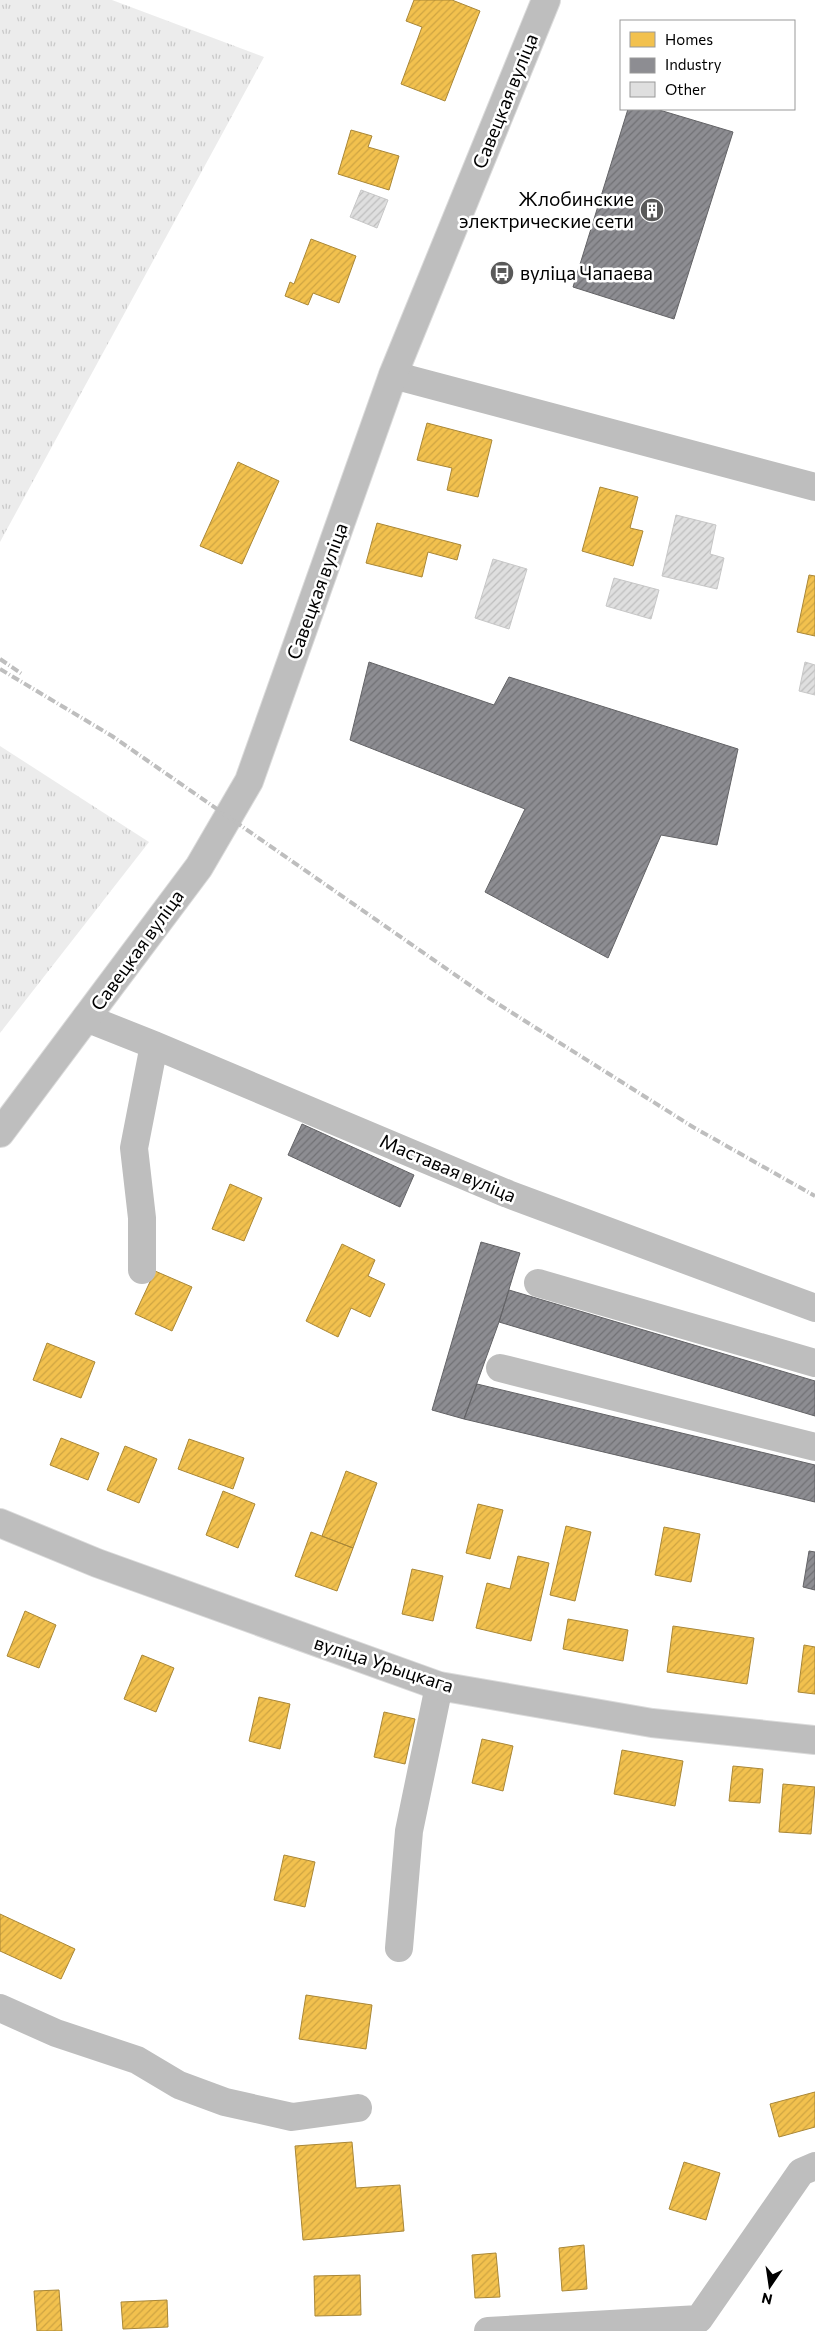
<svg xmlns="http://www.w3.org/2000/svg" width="815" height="2331" font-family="Commissioner,sans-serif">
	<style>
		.grass { fill: url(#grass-tufts) }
		.homes { fill: url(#homes-hatch); stroke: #a98737 }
		.industry { fill: url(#industry-hatch); stroke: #636366 }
		.building { fill: url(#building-hatch); stroke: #c7c7c7 }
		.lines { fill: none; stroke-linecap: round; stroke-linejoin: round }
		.major-casing { stroke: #dbdbdb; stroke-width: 30 }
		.minor { stroke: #bebebe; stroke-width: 28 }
		.major { stroke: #bebebe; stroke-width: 28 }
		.rail { stroke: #bebebe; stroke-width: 4; stroke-dasharray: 8 2.5 1 2.5; stroke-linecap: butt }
		.labels { text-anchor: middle; stroke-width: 5; stroke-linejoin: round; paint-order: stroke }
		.street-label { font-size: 19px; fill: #000; stroke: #fff }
		.poi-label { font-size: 19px; fill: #000; stroke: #fff; text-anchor: end }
	</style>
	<defs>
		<pattern id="grass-tufts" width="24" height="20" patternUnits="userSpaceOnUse" patternTransform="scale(1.25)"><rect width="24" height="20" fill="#ececec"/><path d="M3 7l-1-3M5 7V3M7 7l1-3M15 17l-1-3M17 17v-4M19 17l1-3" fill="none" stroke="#c9c9c9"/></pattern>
		<pattern id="homes-hatch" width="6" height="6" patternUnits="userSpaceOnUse" patternTransform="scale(1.25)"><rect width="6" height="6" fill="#f2c14e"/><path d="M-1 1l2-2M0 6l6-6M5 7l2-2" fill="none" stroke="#cea442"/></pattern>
		<pattern id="industry-hatch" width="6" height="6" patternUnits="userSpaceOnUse" patternTransform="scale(1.25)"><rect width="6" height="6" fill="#8d8d92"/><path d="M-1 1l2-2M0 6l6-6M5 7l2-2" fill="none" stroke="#717175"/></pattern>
		<pattern id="building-hatch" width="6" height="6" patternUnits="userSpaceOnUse" patternTransform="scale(1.25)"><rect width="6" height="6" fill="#dfdfdf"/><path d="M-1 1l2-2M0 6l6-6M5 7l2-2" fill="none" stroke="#bebebe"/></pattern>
	</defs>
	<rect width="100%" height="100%" fill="#fff"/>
	<path class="grass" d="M0,0H112L264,57L0,542Z
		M0,746L149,842L0,1033Z"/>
	<path class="homes" d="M414,0H452L480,11L445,101L401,84L422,27L406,21Z
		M351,130L372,136L368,147L399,156L389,190L338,174Z
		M311,239L356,256L339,303L313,293L308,305L285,296L290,282L294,284Z
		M427,423L492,440L478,497L447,490L452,468L417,460Z
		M238,462L279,481L242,564L200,546Z
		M600,487L638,497L630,528L643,531L633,566L582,551Z
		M377,523L461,545L457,560L428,552L422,577L366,563Z
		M809,575L815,576V636L797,632Z
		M230,1184L262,1198L244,1241L212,1229Z
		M342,1244L375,1260L368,1276L385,1284L370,1317L351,1308L338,1337L306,1321Z
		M155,1271L192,1287L172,1331L135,1314Z
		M47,1343L95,1362L81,1398L33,1380Z
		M61,1438L99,1453L88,1480L50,1465Z
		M189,1439L244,1458L233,1489L178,1469Z
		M125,1446L157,1459L139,1503L107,1490Z
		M346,1471L377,1483L353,1548L322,1536Z
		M223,1491L255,1504L238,1548L206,1535Z
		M478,1504L503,1510L490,1559L466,1553Z
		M566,1526L591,1532L575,1601L550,1595Z
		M664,1527L700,1534L691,1582L655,1575Z
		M311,1532L353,1548L337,1591L295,1576Z
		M518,1556L549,1563L531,1641L476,1628L487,1583L510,1589Z
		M412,1569L443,1576L433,1621L402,1614Z
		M25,1611L56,1625L39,1668L7,1656Z
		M568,1619L628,1630L623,1661L563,1649Z
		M673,1626L754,1638L747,1684L667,1672Z
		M804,1645L815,1647V1694L798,1692Z
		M142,1655L174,1668L156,1712L124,1699Z
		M259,1697L290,1704L280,1749L249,1741Z
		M384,1712L415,1719L405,1764L374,1757Z
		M482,1739L513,1746L503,1791L472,1783Z
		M622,1750L683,1761L675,1806L614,1794Z
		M733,1766L763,1769L760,1803L729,1801Z
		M783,1784L815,1787L811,1834L779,1832Z
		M284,1855L315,1862L305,1907L274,1900Z
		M0,1914L75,1949L61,1979L0,1951Z
		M306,1995L372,2005L366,2049L299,2039Z
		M815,2092V2127L779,2137L770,2104Z
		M352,2142L356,2188L400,2185L404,2231L303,2240L295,2146Z
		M684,2162L720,2173L706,2220L669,2209Z
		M584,2245L587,2289L562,2291L559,2248Z
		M496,2253L500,2297L475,2298L472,2255Z
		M360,2275L361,2315L315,2316L314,2276Z
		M59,2290L62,2331H37L34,2291Z
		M167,2300L168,2327L123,2329L121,2302Z"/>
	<path class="industry" d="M628,109H656L733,132L674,319L573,287Z
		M369,662L494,705L509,677L738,749L717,845L661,835L608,958L485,892L525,809L350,740Z
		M302,1124L414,1175L400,1207L288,1155Z
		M481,1242L520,1253L499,1322L464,1419L432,1410Z
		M509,1290L815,1381V1416L499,1322Z
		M477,1384L815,1465V1502L464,1419Z
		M809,1551L815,1552V1590L803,1587Z"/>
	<path class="building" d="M361,190L388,200L377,228L350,217Z
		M676,515L716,525L710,554L724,558L717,589L662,576Z
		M493,559L527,569L509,629L475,618Z
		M614,578L659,590L651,619L606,606Z
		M805,662L815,665V695L799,691Z"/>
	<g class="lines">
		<g class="major-casing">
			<path id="major" d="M0,1133L199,867L249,781L393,375L546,0
				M0,1523L97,1563L439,1686L652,1723L815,1740"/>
		</g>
		<path class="minor" d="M393,375L815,487
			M86,1018L154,1045L508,1194L815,1308
			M142,1270V1218L134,1148L154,1045
			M538,1283L815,1363
			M500,1368L815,1447
			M399,1948L409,1831L439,1686
			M0,2008L56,2033L137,2060L179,2085L225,2102L292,2117L358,2108
			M488,2331L699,2319L801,2172L815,2166"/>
		<use href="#major" class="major"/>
		<path class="rail" d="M0,659L22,674
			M0,669L112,736L487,997L693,1127L815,1196"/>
	</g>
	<defs>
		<g id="building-disc" transform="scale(1.25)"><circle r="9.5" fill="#595959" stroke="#fff"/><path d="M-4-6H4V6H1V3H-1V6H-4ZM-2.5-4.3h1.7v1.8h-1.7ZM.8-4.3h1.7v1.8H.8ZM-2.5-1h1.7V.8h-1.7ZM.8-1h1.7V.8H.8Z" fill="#fff"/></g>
		<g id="bus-disc" transform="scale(1.25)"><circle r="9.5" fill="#595959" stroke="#fff"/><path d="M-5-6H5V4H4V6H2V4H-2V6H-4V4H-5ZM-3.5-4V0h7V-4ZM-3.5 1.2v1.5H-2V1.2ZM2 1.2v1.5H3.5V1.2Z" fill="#fff"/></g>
	</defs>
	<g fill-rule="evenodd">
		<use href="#building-disc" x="652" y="210"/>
		<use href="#bus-disc" x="502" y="273"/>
	</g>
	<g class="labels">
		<g class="street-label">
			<text transform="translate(505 101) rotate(-68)" y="7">Савецкая вуліца</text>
			<text transform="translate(317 591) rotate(-70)" y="7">Савецкая вуліца</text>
			<text transform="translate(137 950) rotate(-54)" y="7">Савецкая вуліца</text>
			<text transform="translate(448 1168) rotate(23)" y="7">Маставая вуліца</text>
			<text transform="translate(384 1664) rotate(18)" y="7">вуліца Урыцкага</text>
		</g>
		<g class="poi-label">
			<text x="634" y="206">Жлобинские<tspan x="634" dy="22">электрические сети</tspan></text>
			<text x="520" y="280" text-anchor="start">вуліца Чапаева</text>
		</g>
	</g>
	<rect x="620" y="20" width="175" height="90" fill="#ffffff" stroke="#999999"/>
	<rect x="630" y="32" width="25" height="15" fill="#f2c14e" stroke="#999999"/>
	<text x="665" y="45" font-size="15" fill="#000000">Homes</text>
	<rect x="630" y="58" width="25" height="15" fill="#8d8d92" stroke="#999999"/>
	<text x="665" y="70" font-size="15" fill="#000000">Industry</text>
	<rect x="630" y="82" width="25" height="15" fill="#dfdfdf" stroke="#999999"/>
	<text x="665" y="95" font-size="15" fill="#000000">Other</text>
	<g transform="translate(770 2286) rotate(193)" stroke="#ffffff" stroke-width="4" paint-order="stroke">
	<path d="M0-4L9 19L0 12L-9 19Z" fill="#000000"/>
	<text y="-8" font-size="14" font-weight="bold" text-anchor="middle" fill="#000000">N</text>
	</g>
</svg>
